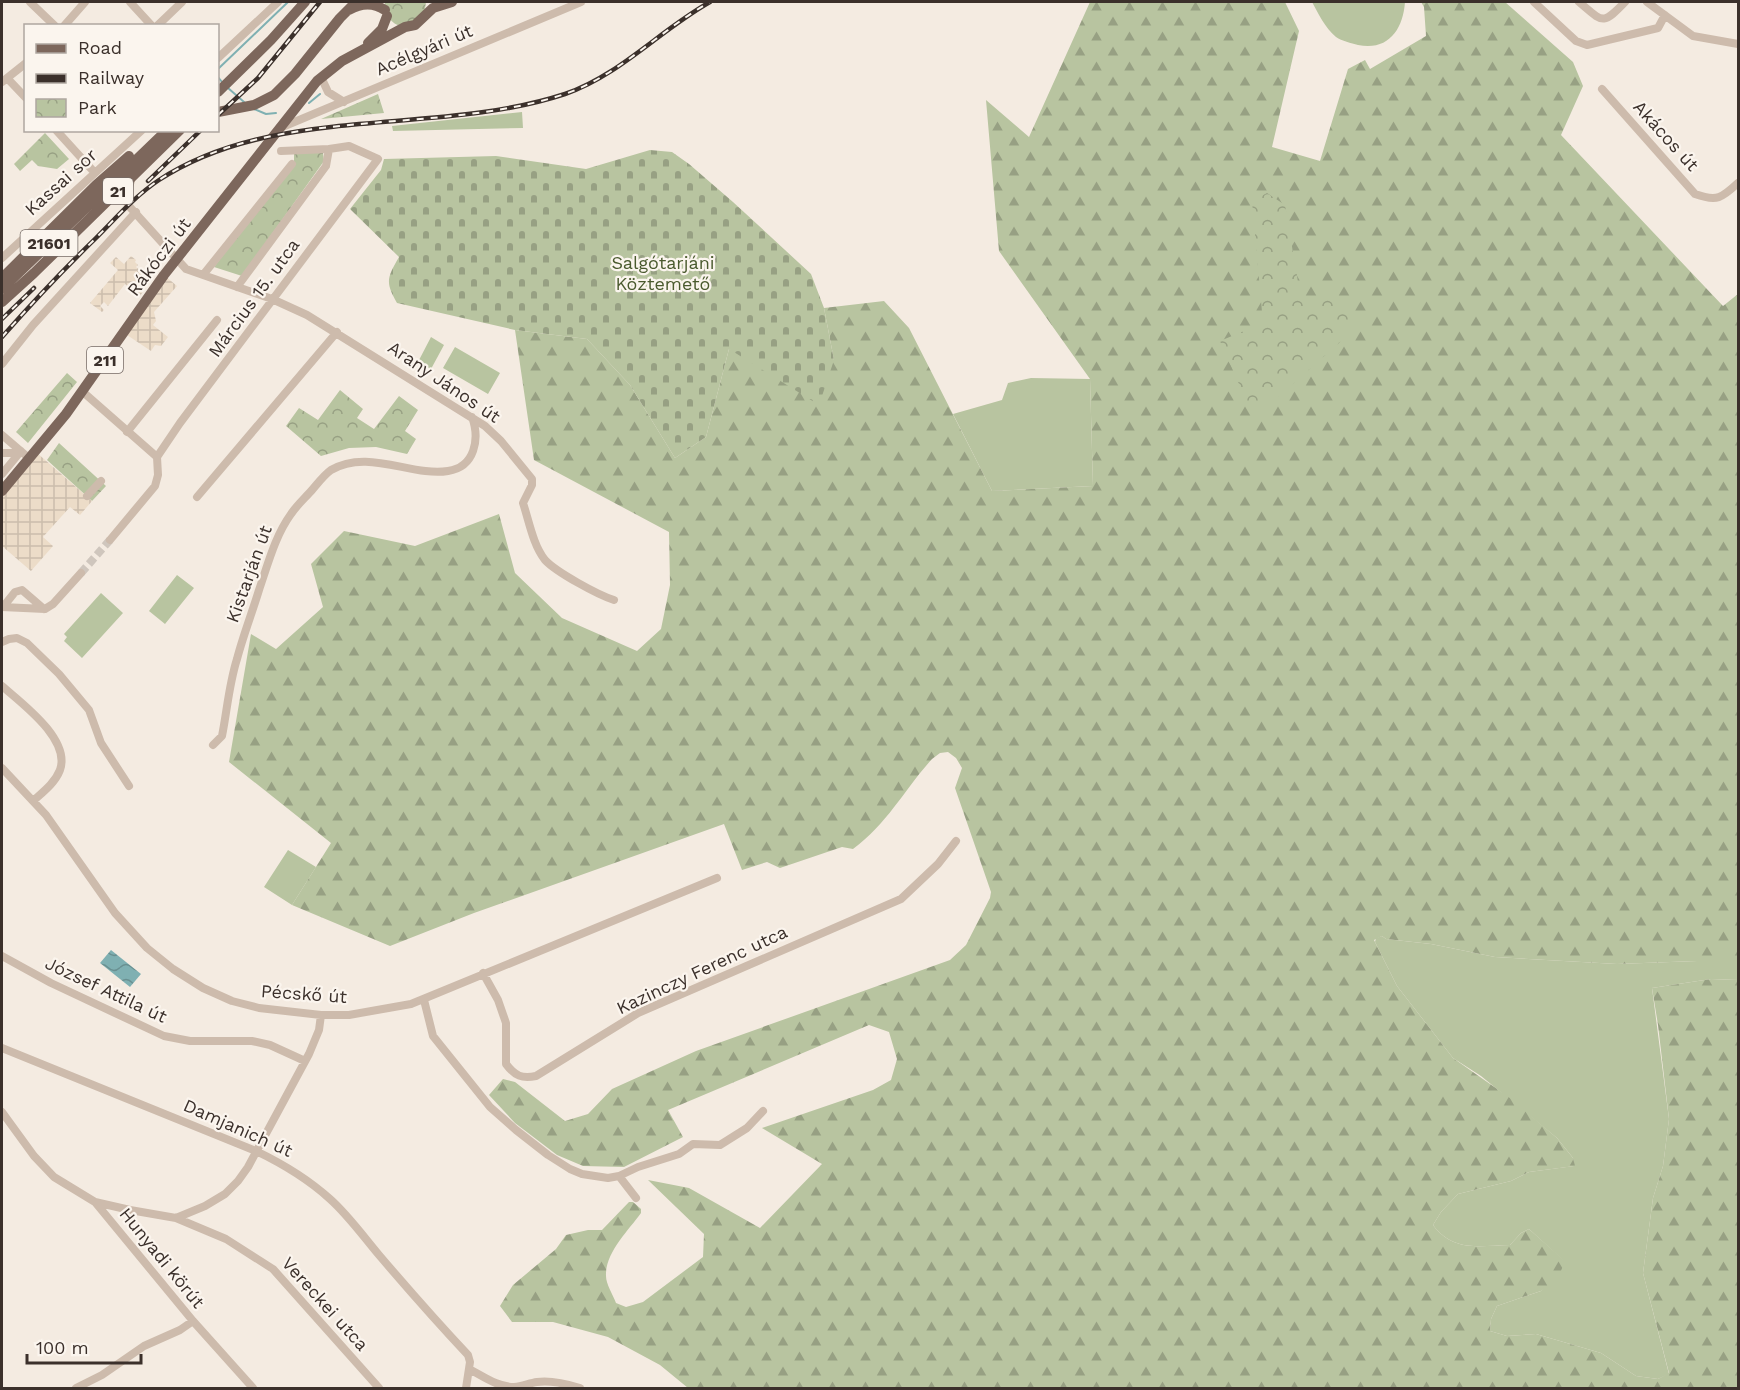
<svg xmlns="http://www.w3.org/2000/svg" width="1740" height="1390" font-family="'Work Sans',sans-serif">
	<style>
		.green { fill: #b8c4a0 }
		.forest { fill: url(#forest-firs) }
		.cemetery { fill: url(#cemetery-stones) }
		.park { fill: url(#park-crowns) }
		.plaza { fill: url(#plaza-grid) }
		.water { fill: url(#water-waves) }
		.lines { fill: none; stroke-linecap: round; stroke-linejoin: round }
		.stream { stroke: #7fb0b2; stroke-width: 2 }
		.minor-tunnel { stroke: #cfc6bd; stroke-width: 8; stroke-dasharray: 8 4; stroke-linecap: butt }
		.minor { stroke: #cdbbac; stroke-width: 8 }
		.major { stroke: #7d675c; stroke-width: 10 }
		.rail-casing { stroke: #3b302b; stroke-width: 4.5 }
		.rail { stroke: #fbf5ee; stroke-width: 2; stroke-dasharray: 7; stroke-linecap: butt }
		.labels { text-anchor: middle; stroke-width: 4.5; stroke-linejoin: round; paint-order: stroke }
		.shield { fill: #fbf5ee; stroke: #756b66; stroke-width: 1.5 }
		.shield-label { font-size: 16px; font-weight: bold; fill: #3b302b }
		.street-label { font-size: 18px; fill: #3b302b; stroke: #fbf5ee }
		.park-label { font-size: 18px; fill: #4a5a2e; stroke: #fbf5ee }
	</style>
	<defs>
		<pattern id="forest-firs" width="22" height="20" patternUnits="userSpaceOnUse" patternTransform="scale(1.5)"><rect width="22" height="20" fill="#b8c4a0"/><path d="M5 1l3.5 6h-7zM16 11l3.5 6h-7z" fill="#97a083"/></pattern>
		<pattern id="cemetery-stones" width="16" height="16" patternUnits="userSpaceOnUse" patternTransform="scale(1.5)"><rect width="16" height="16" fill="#b8c4a0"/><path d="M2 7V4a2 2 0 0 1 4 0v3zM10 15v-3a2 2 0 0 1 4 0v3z" fill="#97a083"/></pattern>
		<pattern id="park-crowns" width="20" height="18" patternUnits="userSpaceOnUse" patternTransform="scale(1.5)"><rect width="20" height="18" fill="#b8c4a0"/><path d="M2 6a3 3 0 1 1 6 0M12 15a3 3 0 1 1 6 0" fill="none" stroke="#97a083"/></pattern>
		<pattern id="plaza-grid" width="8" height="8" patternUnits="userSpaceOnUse" patternTransform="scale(1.5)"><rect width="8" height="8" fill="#ecdcc8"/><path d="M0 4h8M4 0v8" fill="none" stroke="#cbbdac"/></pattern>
		<pattern id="water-waves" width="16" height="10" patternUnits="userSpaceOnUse" patternTransform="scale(1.5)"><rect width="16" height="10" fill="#7fb0b2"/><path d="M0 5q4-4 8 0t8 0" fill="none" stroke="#699091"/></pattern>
	</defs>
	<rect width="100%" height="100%" fill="#f4ebe1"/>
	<path class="green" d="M1312,2H1405C1403,30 1388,51 1358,45C1351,43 1342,41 1336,37C1325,28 1318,13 1312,2Z
		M522,112L523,128L393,131L392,126Z
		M431,337L444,345L431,369L418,362Z
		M455,347L500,373L488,394L443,368Z
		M1031,378L1090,379L1093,486L992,491L953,414L1002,400L1008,383Z
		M177,575L194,588L165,624L149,611Z
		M101,593L123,613L82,658L64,641L67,637L64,634Z
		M288,850L316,867L292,905L264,887Z
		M1382,936L1386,939L1431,944L1495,957L1617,964L1697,961H1738V980L1711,979L1652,988L1669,1119L1663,1166L1653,1198L1643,1273L1669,1374L1658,1379L1636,1376L1601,1353L1536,1334L1507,1336L1490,1331L1491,1319L1497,1306L1541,1291L1564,1261L1529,1229L1521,1233L1510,1245C1479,1246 1453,1252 1433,1225L1441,1212L1458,1194L1511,1181L1529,1172L1574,1166L1573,1158L1557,1138L1481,1076L1453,1058L1397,986L1375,942L1376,938Z"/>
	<path class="forest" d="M1090,2H1285L1299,31L1272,147L1320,161L1348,69L1365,60L1370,69L1426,36L1424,7L1421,2H1505L1573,62L1583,86L1561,135L1723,306L1738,294V961H1697L1617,964L1495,957L1431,944L1386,939L1382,936L1374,940L1397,986L1453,1058L1510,1098L1557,1138L1573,1158L1575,1166L1529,1172L1511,1181L1458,1194L1441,1212L1433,1225C1453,1252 1479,1246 1510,1245L1521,1233L1529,1229L1565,1261L1558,1278L1541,1291L1497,1306L1491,1319L1490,1331L1507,1336L1536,1334L1601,1353L1636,1376L1658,1379L1669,1373L1643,1273L1653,1198L1663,1166L1669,1119L1658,1025L1652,988L1711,979L1738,980V1388H688L660,1365L608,1337L553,1322H512L500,1306L513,1285L556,1249L566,1235L588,1230H602L629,1202H633L641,1209V1213C628,1231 605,1253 606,1276C606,1284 613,1295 616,1303L626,1307L643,1302L703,1257L704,1234L648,1180L689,1188L760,1228L822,1164L762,1128L873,1090L891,1080L897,1059L889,1032L869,1025L668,1110L683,1137L624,1167L583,1166L557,1155L515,1123L489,1095L503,1079L515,1082L565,1121L588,1114L612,1089L696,1051L950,960L966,945L990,898L991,892L955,788L962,768L956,758L948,752L940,753L932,759C904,790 888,823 853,849L842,847L780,868L767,862L742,870L724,824L474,913L390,946L292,905L331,843L229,762L251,634L276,649L323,607L311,564L344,531L415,546L499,514L515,573L562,618L637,651L661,629L670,585L669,532L534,460L515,330L587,339L630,385L675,458L706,437L729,349L834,360L824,308L884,301L909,328L992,491L1093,486L1090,379L999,251L986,100L1029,137Z"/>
	<path class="cemetery" d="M650,150L672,152L689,164L733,202L811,274L824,308L834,360L819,405L729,349L706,437L675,458L630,385L587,339L515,330L397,303C385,282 387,278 399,257L350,209L381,170L384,159L496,156L586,169Z"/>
	<path class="park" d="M385,2H426L424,15L402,27C390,23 384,14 385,2Z
		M378,94L384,113L321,119Z
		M45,133L69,159L57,169L38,166L32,160L20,171L14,164Z
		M294,153H323L324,161L242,276L214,267L294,162Z
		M1267,193L1285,205L1301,300H1329L1358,321L1339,343L1254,418L1220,341L1263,323L1252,201Z
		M67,373L77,382L28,443L16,432Z
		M340,390L363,409L357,418L374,429L399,396L418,410L405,431L416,439L407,454L376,447L349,448L321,456L286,426L299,408L318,420Z
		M59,443L106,486L92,501L47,460Z"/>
	<path class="plaza" d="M131,256L136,260L135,262L138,265L136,267L151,280L140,296L125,284L108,306L104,302L100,306L104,310L102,312L90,303L118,270L110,263L116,257L124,264Z
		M164,275L177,286L154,312L156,321L153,325L168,337L161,346L155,345L151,351L124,333Z
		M36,452L92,501L80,515L70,507L43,537L53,546L31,571L2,546V491Z"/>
	<path class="water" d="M111,950L141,974L130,987L100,963Z"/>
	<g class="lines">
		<path class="stream" d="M218,69L288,2
			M218,77L222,82
			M228,88L244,102
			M309,103L320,94
			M254,109L266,114L276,113"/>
		<path class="minor-tunnel" d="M81,573L110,540"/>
		<path class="minor" d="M30,2L55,26
			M130,2L152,26
			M1534,2L1576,41L1587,45L1658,28L1665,15
			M1579,2C1603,22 1602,26 1625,2
			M1647,2L1693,36L1738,44
			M64,26L85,2
			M157,26L182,2
			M218,58L278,2
			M321,77L328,92L344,102
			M7,78L26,98
			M2,82L26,63
			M1602,89L1695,194C1717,202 1722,198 1738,183
			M280,128L581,2
			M56,130L95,173
			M281,151L329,149
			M131,181L125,198L128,205L186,269L272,299L307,315L485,426L501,441L532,479V485L523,503C529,521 533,545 545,560C556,572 598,595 614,600
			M2,258L142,130
			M203,275L292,164
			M2,364L33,325L136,212
			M83,392L157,457
			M127,432L217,320
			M2,435L30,459
			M2,453H19
			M2,474L21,451
			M87,496L101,481
			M197,497L337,332
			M110,540L155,486L158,475L157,457L180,423L378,159L349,146L329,149L326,166L237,287
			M2,607L45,609L53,604L81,573
			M3,607L15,592L22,590L44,609
			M2,642L9,639L17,638L27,643L59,674L89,710L101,743L129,786
			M2,686C21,703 71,739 60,770C55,783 43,792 33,801
			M213,745L222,736C227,711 229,684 237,659C243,636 252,613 259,590C268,564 275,536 291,514C297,505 305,498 312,490C318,483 324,475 331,470C368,448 412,477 448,471C475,467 480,439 472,417
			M2,768L46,815L115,913L147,948L173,969L203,988L232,1001L259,1008L321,1015H349L411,1004L717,878
			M2,956L51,983L164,1036L190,1041H252L270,1045L305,1061
			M483,973L498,1000L506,1023V1064C515,1076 522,1079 536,1076L638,1013L901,899L938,864L956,841
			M424,1000L433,1036L490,1107L516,1130L548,1155L570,1169L582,1174L608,1178L619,1176L638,1167L679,1154L693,1144L720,1145L747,1128L763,1111
			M2,1048L256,1151C283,1164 308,1179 330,1199C348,1215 363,1236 379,1255C408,1289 437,1322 468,1355L470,1362L466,1388
			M2,1112L34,1156L54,1177L95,1202L130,1210L176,1218L205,1206L225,1194L238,1181L248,1167L309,1054L319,1030L321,1015
			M619,1176L636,1198
			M95,1202L193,1321L253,1388
			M176,1218L226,1239L273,1269L379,1388
			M469,1369C483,1376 497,1387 514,1387C522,1387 529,1383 537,1382C551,1380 567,1384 580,1388
			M76,1388L102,1375L144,1346L180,1330L193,1321"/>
		<path class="major" d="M349,10C361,3 373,2 385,10
			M368,43L382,29L387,16
			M218,92L271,40L305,2
			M218,112L254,105L274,95L295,74L340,18L356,2
			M2,278L96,185L129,156
			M2,289L167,130
			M2,302L34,273L180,130
			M2,491L66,414L164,275L317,81L342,61L405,27L415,25L433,8L452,2"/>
		<g class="rail-casing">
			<path id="rail" d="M218,115L258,78L320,2
				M148,181L201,130
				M2,319L34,288
				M2,337C32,303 63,270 96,238C116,218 135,196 159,180C277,103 434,137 565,94C620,75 660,30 710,2"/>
		</g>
		<use href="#rail" class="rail"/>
	</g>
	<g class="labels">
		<g class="shield">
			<rect x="103" y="178" width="30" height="26" rx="4.5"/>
			<rect x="20.5" y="230" width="57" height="26" rx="4.5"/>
			<rect x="87" y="347" width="36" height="26" rx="4.5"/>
		</g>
		<g class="shield-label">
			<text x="118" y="197">21</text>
			<text x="49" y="249">21601</text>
			<text x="105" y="366">211</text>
		</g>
		<g class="street-label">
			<text transform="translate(424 50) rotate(-23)" y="6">Acélgyári út</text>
			<text transform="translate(1666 136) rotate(48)" y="6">Akácos út</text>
			<text transform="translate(61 182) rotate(-42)" y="6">Kassai sor</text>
			<text transform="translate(159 257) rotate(-53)" y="6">Rákóczi út</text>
			<text transform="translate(254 298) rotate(-54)" y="6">Március 15. utca</text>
			<text transform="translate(444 382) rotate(34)" y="6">Arany János út</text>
			<text transform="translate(249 574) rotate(-70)" y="6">Kistarján út</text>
			<text transform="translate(702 970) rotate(-25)" y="6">Kazinczy Ferenc utca</text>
			<text transform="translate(106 990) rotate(25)" y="6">József Attila út</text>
			<text transform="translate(304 994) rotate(4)" y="6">Pécskő út</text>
			<text transform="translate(238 1128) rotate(24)" y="6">Damjanich út</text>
			<text transform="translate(162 1258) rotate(51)" y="6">Hunyadi körút</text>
			<text transform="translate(325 1304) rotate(48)" y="6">Vereckei utca</text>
		</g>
		<g class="park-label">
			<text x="663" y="269">Salgótarjáni<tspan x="663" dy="21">Köztemető</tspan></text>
		</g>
	</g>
	<rect width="1740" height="1390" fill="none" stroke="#3b302b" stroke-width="6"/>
	<rect x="24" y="24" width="195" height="108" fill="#fbf5ee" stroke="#aea6a0" stroke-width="1.5"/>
	<rect x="36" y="44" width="30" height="9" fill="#7d675c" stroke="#aea6a0" stroke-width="1.5"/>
	<text x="78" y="54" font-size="18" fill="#3b302b">Road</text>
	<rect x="36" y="74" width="30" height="9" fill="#3b302b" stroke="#aea6a0" stroke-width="1.5"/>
	<text x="78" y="84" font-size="18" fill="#3b302b">Railway</text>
	<rect x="36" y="99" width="30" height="18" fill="url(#park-crowns)" stroke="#aea6a0" stroke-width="1.5"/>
	<text x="78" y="114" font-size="18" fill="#3b302b">Park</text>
	<path d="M27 1354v9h114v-9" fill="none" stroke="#3b302b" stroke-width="3"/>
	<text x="36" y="1354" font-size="18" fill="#3b302b" stroke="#fbf5ee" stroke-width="4.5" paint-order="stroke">100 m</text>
</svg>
